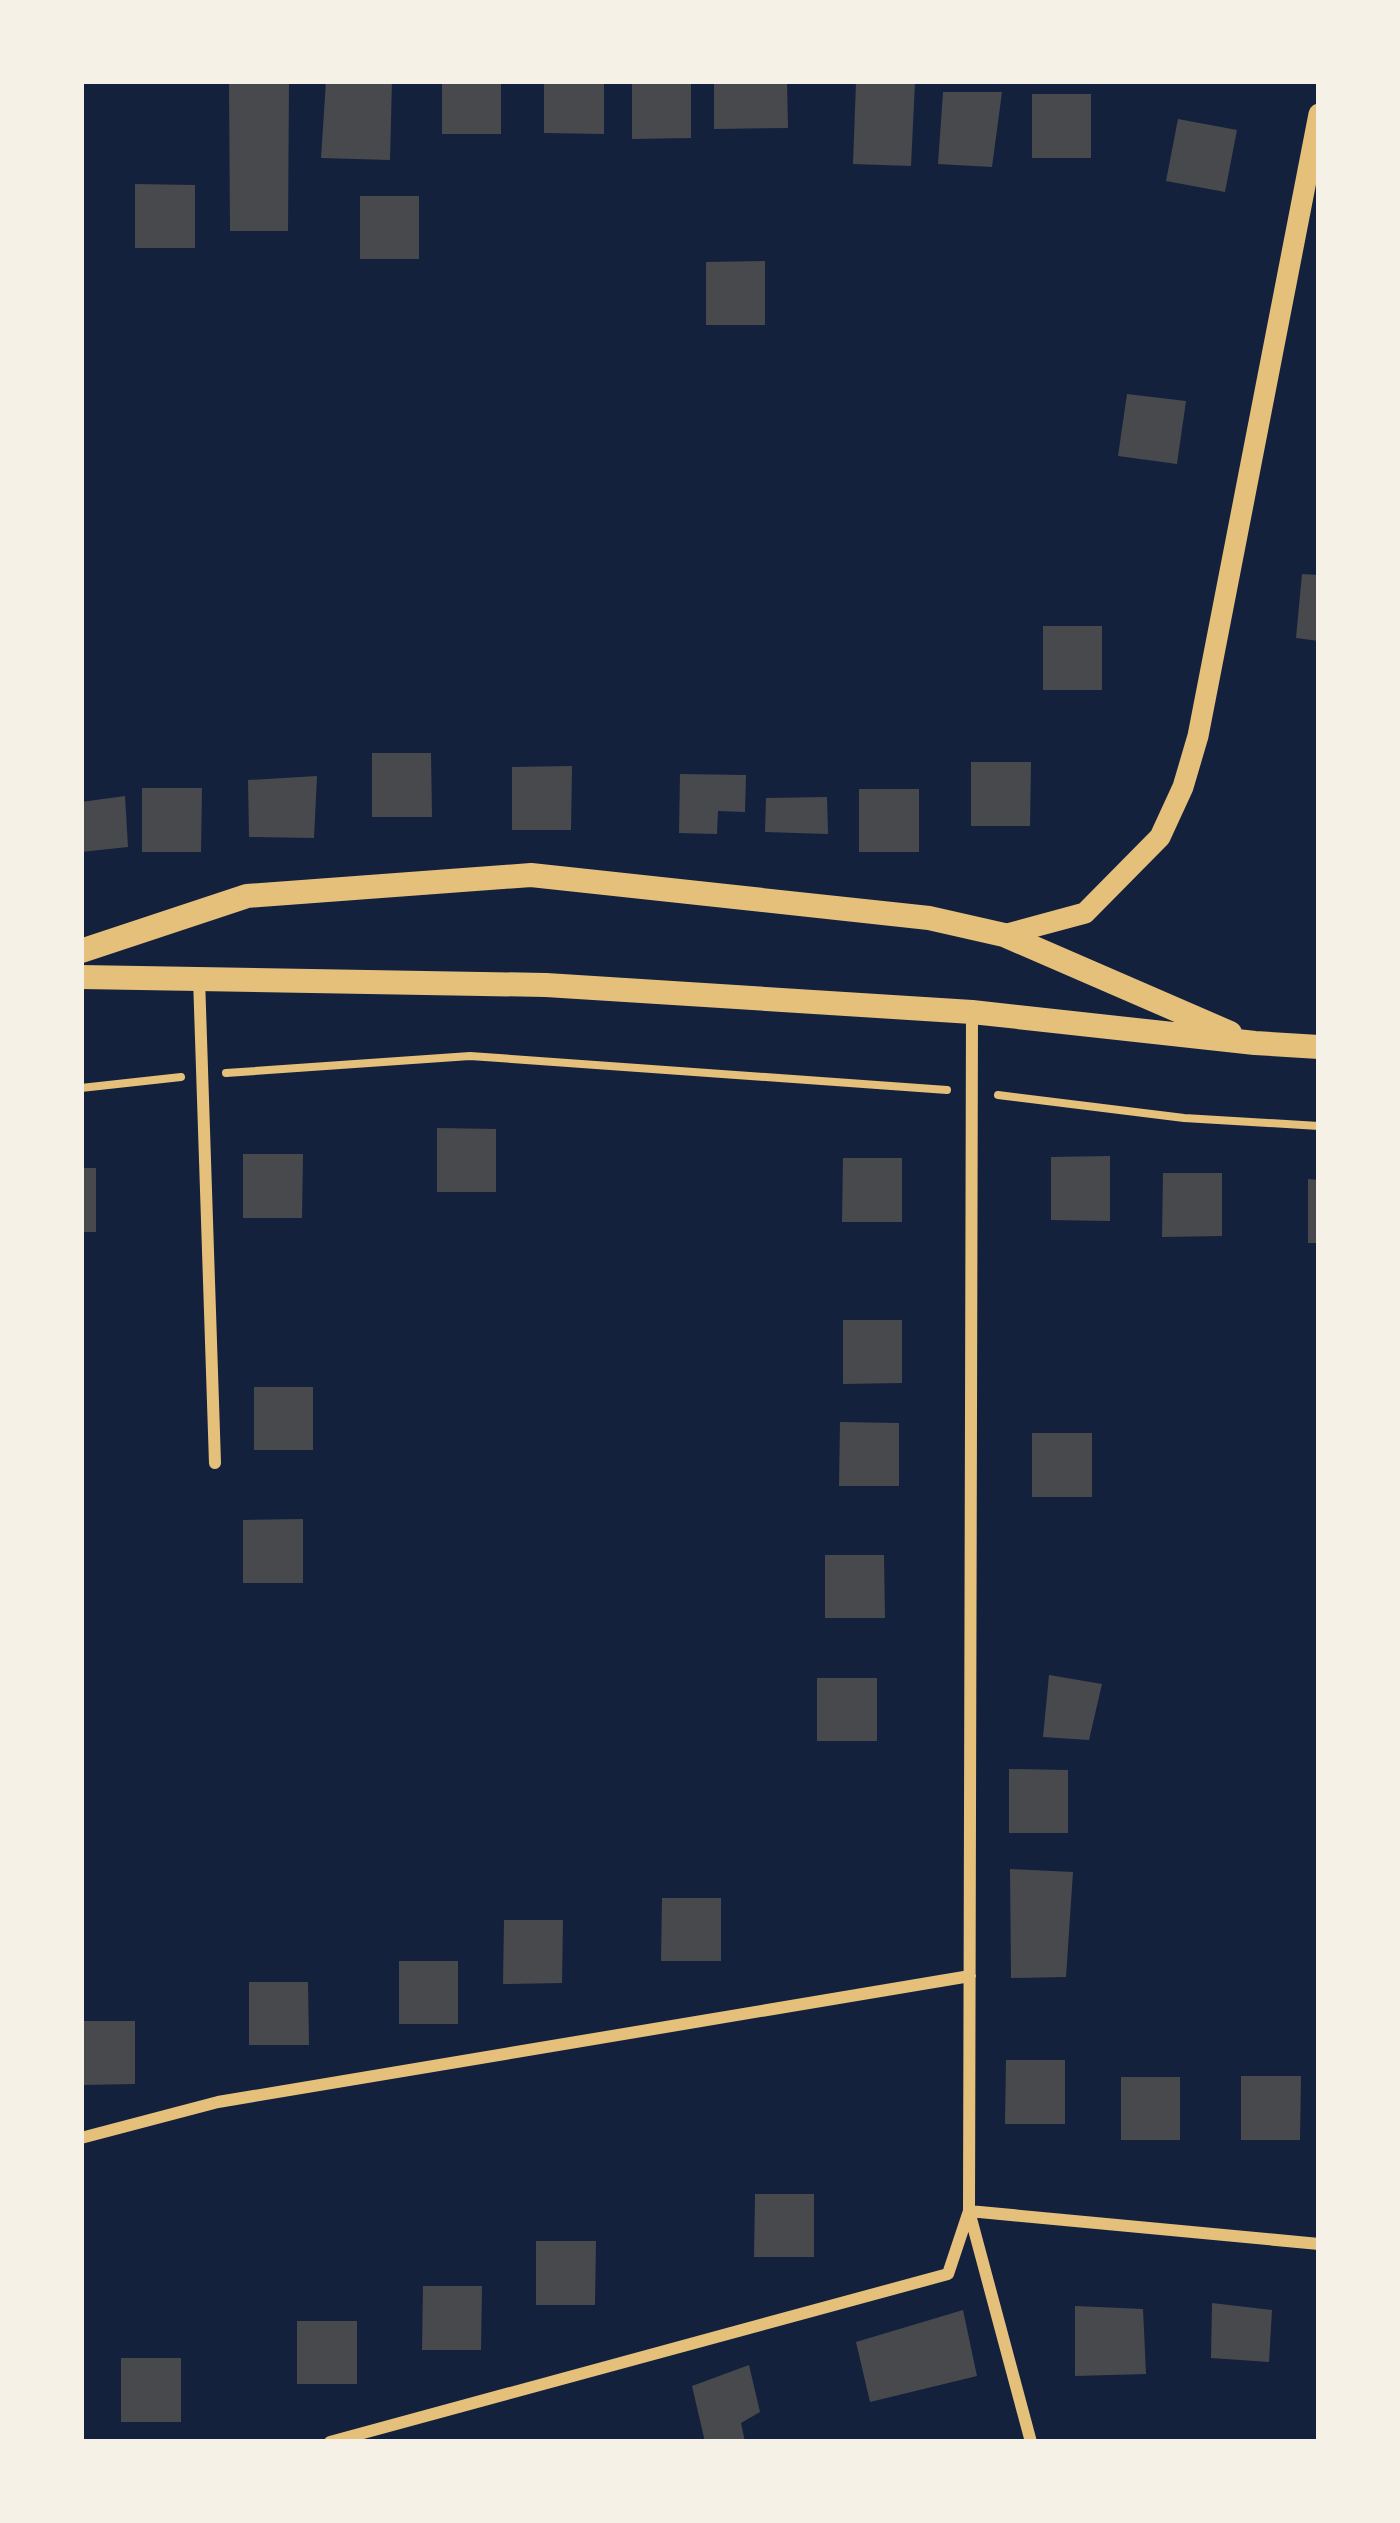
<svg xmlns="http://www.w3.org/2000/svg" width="1400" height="2523" font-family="'Source Serif 4',serif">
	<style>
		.building { fill: #48494c }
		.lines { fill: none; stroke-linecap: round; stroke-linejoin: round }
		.path { stroke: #e5c07b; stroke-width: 8 }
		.minor { stroke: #e5c07b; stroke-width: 12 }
		.tertiary { stroke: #e5c07b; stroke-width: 21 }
		.secondary { stroke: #e5c07b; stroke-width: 24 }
	</style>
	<rect width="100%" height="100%" fill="#14213d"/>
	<path class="building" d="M229,81H289L288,231H230Z
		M326,81H392L390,160L321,158Z
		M442,81H501V134H442Z
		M544,81H604V134L544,133Z
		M632,81H691V138L632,139Z
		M714,81H787L788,128L714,129Z
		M856,82H915L911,166L853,164Z
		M943,92H1002L992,167L938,164Z
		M1032,94H1091V158H1032Z
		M1178,119L1237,130L1225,192L1166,181Z
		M135,184L195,185V248H135Z
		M360,196H419V259H360Z
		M765,261V325H706V262Z
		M1127,394L1186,401L1177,464L1118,456Z
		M1302,574L1319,575V641L1296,638Z
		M1043,626H1102V690H1043Z
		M372,753H431L432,817H372Z
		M971,762H1031L1030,826H971Z
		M572,766L571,830H512V767Z
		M680,774L746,775L745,812L718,811L717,834L679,833Z
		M317,776L314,838L249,837L248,780Z
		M142,788H202L201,852H142Z
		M859,789H919V852H859Z
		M125,796L128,847L81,852V802Z
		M827,797L828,834L765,832L766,798Z
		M437,1128L496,1129V1192H437Z
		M243,1154H303L302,1218H243Z
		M1110,1156V1221L1051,1220V1157Z
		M843,1158H902V1222H842Z
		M81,1168H96V1232H81Z
		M1163,1173H1222V1236L1162,1237Z
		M1308,1179L1319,1180V1243H1308Z
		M843,1320H902V1383L843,1384Z
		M254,1387H313V1450H254Z
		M840,1422L899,1423V1486H839Z
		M1032,1433H1092V1497H1032Z
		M303,1519V1583H243V1520Z
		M825,1555H884L885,1618H825Z
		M1049,1675L1102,1684L1089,1740L1043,1737Z
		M817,1678H877V1741H817Z
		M1009,1769L1068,1770V1833H1009Z
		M1010,1869L1073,1872L1066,1977L1011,1978Z
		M662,1898H721V1961H661Z
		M504,1920H563L562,1983L503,1984Z
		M399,1961H458V2024H399Z
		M249,1982H308L309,2045H249Z
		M81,2021H135V2084L81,2085Z
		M1006,2060H1065V2124H1005Z
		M1241,2076H1301L1300,2140H1241Z
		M1121,2077H1180V2140H1121Z
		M755,2194H814V2257H754Z
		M536,2241H596L595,2305H536Z
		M423,2286H482L481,2350H422Z
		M1212,2303L1272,2310L1269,2362L1211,2358Z
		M1075,2306L1143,2309L1146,2374L1075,2376Z
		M963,2310L977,2376L870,2402L856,2342Z
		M297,2321H357V2384H297Z
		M121,2358H181V2422H121Z
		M749,2365L760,2412L741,2423L745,2442H705L692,2386Z"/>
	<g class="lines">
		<path class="path" d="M226,1073L470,1056L947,1090
			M81,1088L181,1077
			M998,1095L1184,1118L1319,1126"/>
		<path class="minor" d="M199,978L215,1463
			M972,1012L969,2211L1031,2442
			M81,2138L218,2102L970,1976
			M330,2442L948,2274L969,2211L1319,2244"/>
		<path class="tertiary" d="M1004,935L1085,913L1160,837L1183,787L1198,736L1319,114"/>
		<path class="secondary" d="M81,951L247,896L531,875L929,918L1004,935L1230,1033
			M81,977L546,985L972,1012L1255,1043L1319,1047"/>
	</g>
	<rect width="1400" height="2523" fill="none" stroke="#f6f1e7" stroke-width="168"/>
</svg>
